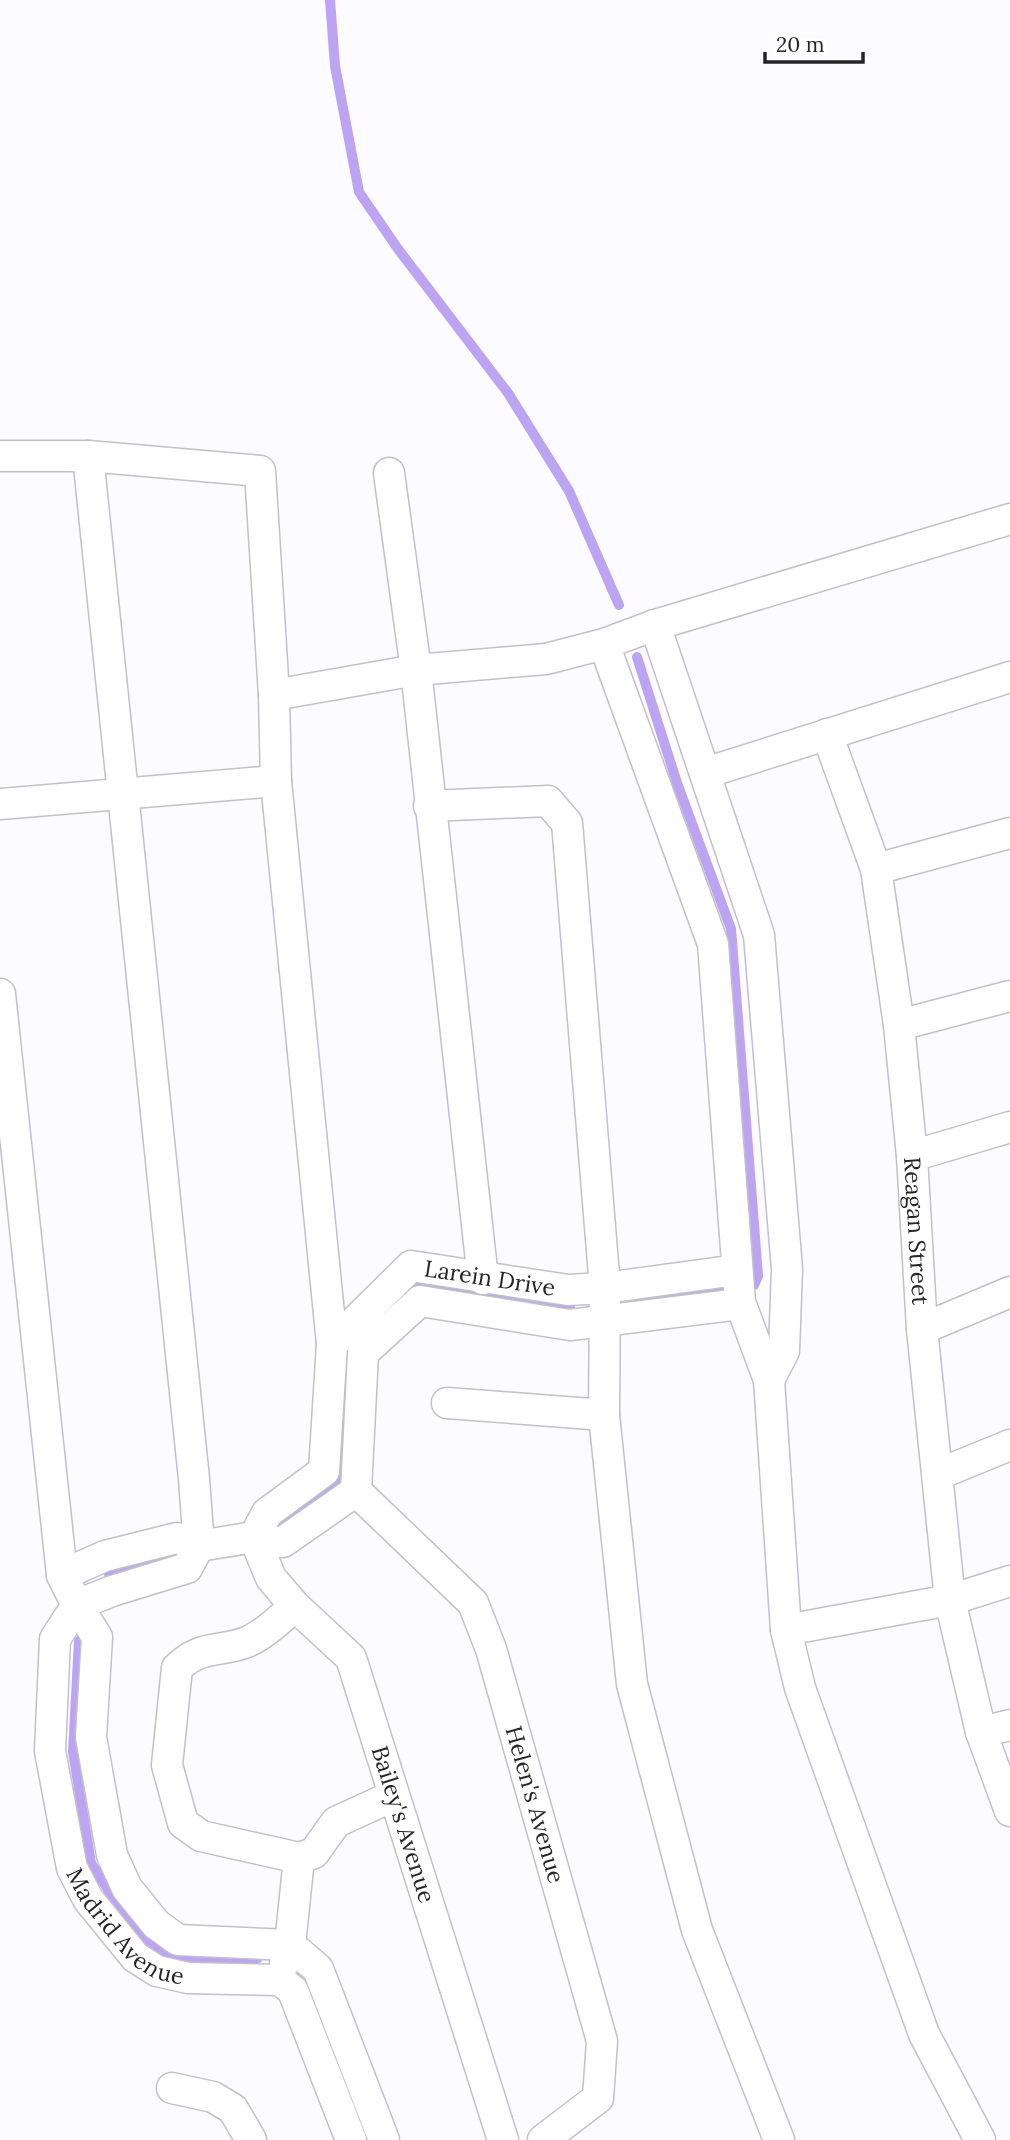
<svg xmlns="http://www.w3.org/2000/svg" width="1010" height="2140" font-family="Lora,serif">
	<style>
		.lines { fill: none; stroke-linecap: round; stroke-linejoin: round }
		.stream { stroke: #bda4f3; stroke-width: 10 }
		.street-casing { stroke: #c2c0c9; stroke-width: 33 }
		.street { stroke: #fff; stroke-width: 30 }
		.labels { text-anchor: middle; stroke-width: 7; stroke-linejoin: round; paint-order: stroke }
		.street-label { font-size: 23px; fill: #252427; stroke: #fff }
	</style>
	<rect width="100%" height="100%" fill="#fcfbff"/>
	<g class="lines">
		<path class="stream" d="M330,0L335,66L359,192L398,249L508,393L569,491L619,605
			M637,657L677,783L731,929L758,1276L754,1285L640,1300
			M376,1321L414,1285L570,1307
			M281,1521L340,1479L346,1388
			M109,1574L176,1554
			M79,1641L73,1752L91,1863L122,1911L163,1956L191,1960L258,1958"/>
		<g class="street-casing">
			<g id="street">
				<path d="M0,456H88L260,471L274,695L276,781L332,1344"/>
				<path d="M389,473L416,670L483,1279"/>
				<path d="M655,625L759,935L787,1269L784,1351L769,1380"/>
				<path d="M604,644L713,944L740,1302L769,1380L786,1630L800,1688L924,2034L980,2140"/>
				<path d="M274,695L416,670L546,659L604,644L655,625L1010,519"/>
				<path id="s1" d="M827,734L876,869L899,1025L912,1156L922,1329L950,1600L981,1732L1010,1811"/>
				<path d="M705,773L1010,677"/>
				<path d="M0,804L276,781"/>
				<path d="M429,806L548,801L567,823L605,1288L604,1415L632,1684L697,1930L779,2140"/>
				<path d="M876,869L1010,833"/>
				<path d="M0,994L62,1575L77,1605L97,1637L91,1737L112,1855L127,1888L156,1924L178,1940L290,1945L318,1969L384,2140"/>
				<path d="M899,1025L1010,996"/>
				<path d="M912,1156L1010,1127"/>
				<path d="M922,1329L1010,1292"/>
				<path d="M447,1403L604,1415"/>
				<path d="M939,1474L1010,1445"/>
				<path id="s2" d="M356,1491L473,1603L491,1649L602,2041L598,2098L543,2140"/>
				<path id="s3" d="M254,1537L267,1513L324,1471L332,1344L411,1266L568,1290L605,1288L737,1270"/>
				<path id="s4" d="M254,1537L271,1578L295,1606L351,1658L503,2140"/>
				<path d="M62,1575L105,1556L177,1538L199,1546L254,1537L270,1542H283L356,1491L363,1353L420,1301L570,1325L740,1304"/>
				<path d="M77,1605L112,1591L187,1568L199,1546L194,1479L88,456"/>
				<path id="s5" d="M77,1605L55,1639L50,1751L72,1868L88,1899L135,1957L157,1971L188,1978L280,1980L293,1991L351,2140"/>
				<path d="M295,1606C280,1619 265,1634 247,1642C218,1653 202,1644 177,1668L167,1765L183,1823L201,1836L299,1858L314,1853L336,1822L393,1796"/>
				<path d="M786,1630L950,1600L1010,1581"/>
				<path d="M981,1732L1010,1725"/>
				<path d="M285,1962L290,1945L299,1858"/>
				<path d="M172,2088L213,2097L233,2109L251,2140"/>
			</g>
		</g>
		<use href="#street" class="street"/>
	</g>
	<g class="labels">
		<g class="street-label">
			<text dy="8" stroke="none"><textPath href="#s1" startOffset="508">Reagan Street</textPath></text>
			<text dy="8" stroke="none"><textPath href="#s3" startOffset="416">Larein Drive</textPath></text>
			<text dy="8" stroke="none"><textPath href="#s2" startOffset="373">Helen's Avenue</textPath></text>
			<text dy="8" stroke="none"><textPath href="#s4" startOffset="332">Bailey's Avenue</textPath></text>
			<text dy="8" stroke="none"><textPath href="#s5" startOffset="354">Madrid Avenue</textPath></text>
		</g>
	</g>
	<path d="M765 52v10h98v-10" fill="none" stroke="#252427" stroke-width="3.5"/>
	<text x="776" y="52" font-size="21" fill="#252427" stroke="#ffffff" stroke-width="5" paint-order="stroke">20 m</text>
</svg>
